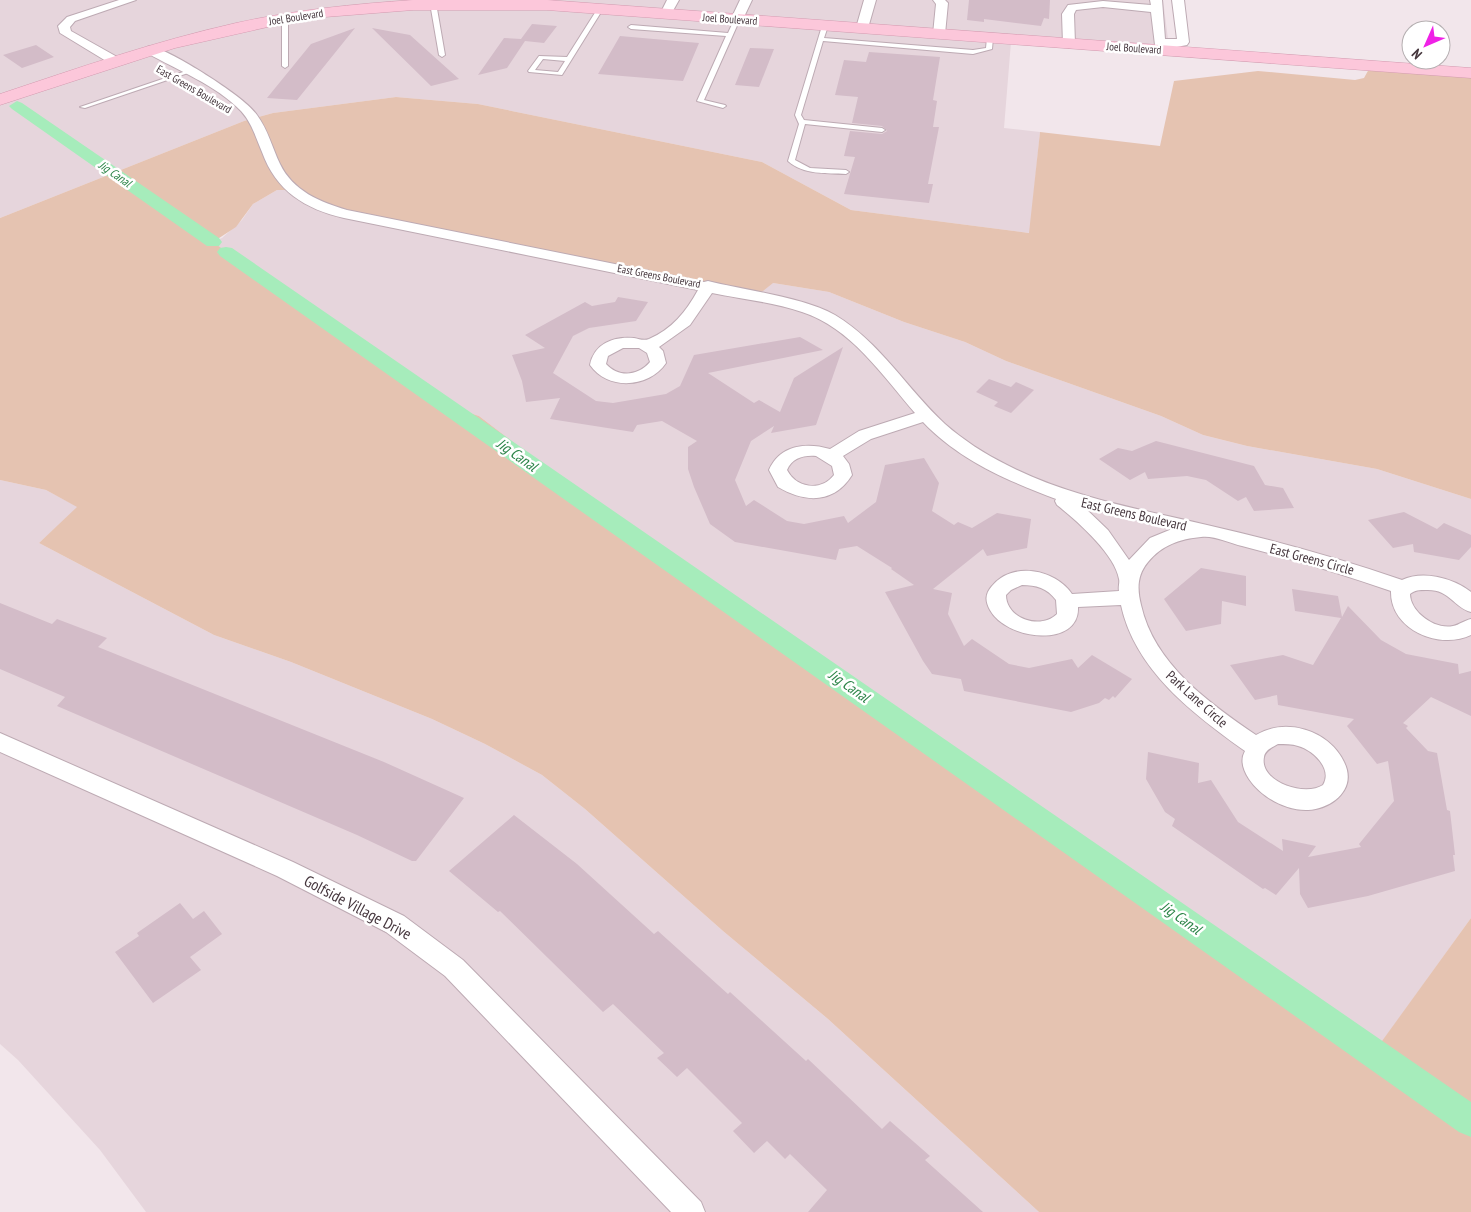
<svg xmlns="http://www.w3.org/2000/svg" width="1471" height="1212" font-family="'PT Sans Narrow',sans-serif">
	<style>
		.residential { fill: #e6d5dc }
		.green { fill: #e5c3b1 }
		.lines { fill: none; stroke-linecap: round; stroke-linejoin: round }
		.canal { fill: #a6ecbb; fill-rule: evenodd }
		.building { fill: #d3bcc8 }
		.service-casing { stroke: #bdaab3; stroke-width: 2 }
		.minor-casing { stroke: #bdaab3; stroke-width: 2 }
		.secondary-casing { stroke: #d39bb0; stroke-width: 1 }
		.service { fill: #fff; fill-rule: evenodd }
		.minor { fill: #fff; fill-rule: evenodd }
		.secondary { fill: #fcc7da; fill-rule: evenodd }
		.labels { text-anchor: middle; stroke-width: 5; stroke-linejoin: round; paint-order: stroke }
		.far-street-label { font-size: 11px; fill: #45363d; stroke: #fff }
		.far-water-label { font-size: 12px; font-style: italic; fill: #2c8448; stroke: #fff }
		.street-label { font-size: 14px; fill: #45363d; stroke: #fff }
		.water-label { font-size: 15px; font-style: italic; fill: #2c8448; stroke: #fff }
		.near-street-label { font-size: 16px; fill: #45363d; stroke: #fff }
	</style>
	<rect width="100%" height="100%" fill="#f2e6eb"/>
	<path class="residential" d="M0,0H431L309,11L217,27L0,97Z
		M513,0H1163L1169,47Z
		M494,5L1011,42L1004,128L1040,132L1030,233L851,210L762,162L478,104L396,97L273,113L244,121L0,218V104L197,40L336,13Z
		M277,190H285L325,212L829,292L904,322L965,342L1006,361L1161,416L1203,435L1247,446L1377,469L1471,499V918L1369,1060L579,493L479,416L427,399L212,242L222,238L242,220L253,204Z
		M0,480L46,490L78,507L39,543L214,635L291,662L432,719L485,744L542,775L585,809L723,931L828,1019L1039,1212H146L100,1150L18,1060L0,1044Z"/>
	<path class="green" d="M1369,69L1471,77V499L1377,469L1247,446L1203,435L1161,416L1006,361L965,342L904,322L829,292L773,283L759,294L325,212L285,190H277L253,204L236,227L213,242L427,399L479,416L579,493L1369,1059L1471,918V1212H1039L828,1019L723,931L585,809L542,775L485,744L432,719L291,662L214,635L39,543L77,507L46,490L0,480V218L244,121L273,113L396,97L478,104L762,162L851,210L1029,233L1040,132L1160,146L1174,81L1258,71L1355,80L1364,78Z"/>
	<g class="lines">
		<path class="canal" d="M17,101L22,103L219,238L222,242L219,246H207L12,109L9,106Z
			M226,247L232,248L1471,1102V1137L1459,1132L220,256L217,252L220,248Z"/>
	</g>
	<path class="building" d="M969,0H1050L1049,19L1044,18L1041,26L984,19V22L967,20Z
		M532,24L557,26L544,43L525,41L507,68L478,75L504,38L521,39Z
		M355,28L297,100L267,98L311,44Z
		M372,28L410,35L459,79L431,86Z
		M620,36L699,43L683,81L598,74Z
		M36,45L54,57L22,68L3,55Z
		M750,48L774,49L759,87L735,85Z
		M869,52L940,57L933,100L937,101L933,127H939L928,184H933L929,203L844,194L855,157L844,156L850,131L882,134L887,131L882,126L852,123L858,97L835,95L844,60L866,62Z
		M618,297L648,302L636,321L589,328L573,336L553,373L596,401L613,403L666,394L680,386L694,355L800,337L823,350L708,373L754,403L759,400L780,412L794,378L843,347L816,425L771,433L774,426L751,441L735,480L746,506L754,500L787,521L804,524L844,516L848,523L876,502L885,465L924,458L939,483L932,511L954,525L958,522L972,528L997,513L1031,519L1027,548L987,556L983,549L933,589L952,593L948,614L964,646L972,639L1009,664L1029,668L1072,659L1078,668L1092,655L1132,679L1115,698L1113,696L1109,700L1105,698L1099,703L1071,712L964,691L961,679L932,674L923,661L885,592L914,585L891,569L892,568L857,546L839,549L836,560L735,542L710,524L694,487L688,469V447L697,441L662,421L637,425L633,432L550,419L560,398L526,402L522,381L512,355L545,348L525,335L585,302L592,306L603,304L615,302Z
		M989,379L1011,387L1016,382L1034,390L1011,413L994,406L998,402L976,392Z
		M1156,441L1254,466L1265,485L1283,488L1294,508L1254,511L1246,497L1238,501L1206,480L1187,476L1148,479L1145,472L1130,480L1099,459L1118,448L1132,451Z
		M1404,512L1437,529L1444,523L1471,535V547L1459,560L1414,552L1413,544L1393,548L1368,520Z
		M1201,568L1246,576V606L1222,601L1221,624L1186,631L1164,599Z
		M1292,589L1338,596L1342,617L1348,606L1381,640L1406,654L1458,664L1459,674L1471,671V716L1431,697L1403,723L1408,726L1406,728L1428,751L1437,753L1447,810L1450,811L1455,855H1453L1455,871L1368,896L1308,908L1300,894L1299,868L1276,895L1265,888L1263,889L1172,826L1175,819L1165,812L1146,779L1148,752L1199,763L1198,783L1211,780L1238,822L1283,851L1282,839L1316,846L1308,857L1361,847L1359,844L1394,801L1388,761L1377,764L1347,726L1354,719L1278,705L1277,695L1255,700L1230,665L1283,655L1313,665L1341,618L1295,611Z
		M0,603L52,624L57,619L107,638L98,647L384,762L464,798L416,861H412L357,835L57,706L65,697L0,669Z
		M514,815L577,864L654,934L658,931L728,994L730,992L806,1061L808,1059L882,1129L890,1121L930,1156L925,1160L983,1212H808L827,1190L790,1154L785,1159L767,1141L754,1153L733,1131L742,1123L687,1068L677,1077L657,1058L664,1053L613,1004L603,1012L500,911L498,912L449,871Z
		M180,903L193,919L204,911L222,934L190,957L201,970L153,1003L115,952L139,936L137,933Z"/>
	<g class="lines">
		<g class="service-casing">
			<path id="service" d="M433,1L436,3L445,55L442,57L439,55L430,3Z
				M598,8L603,9L562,75L529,72L528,71L539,56L567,57ZM543,59L565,61L558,72L535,70Z
				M285,16L288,18V66L285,68L282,66V18Z
				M735,18L740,19L704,100L725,105L726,106L723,108L697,101L726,36L631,29L628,27L631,25L728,33Z
				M825,24L828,26L824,38L973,50L986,48L987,38L990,36L993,38L992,49L973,54L823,41L801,115L804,120L882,128L885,130L882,132L805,124L795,160L810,168L846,170L849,172L846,174C827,173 803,175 788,161L799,124L795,115L822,26Z
				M186,71L191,72L85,108L80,107Z"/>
		</g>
		<g class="minor-casing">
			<path id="minor" d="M119,0H136L75,21L70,27L71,31L119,58L121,61L119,64H111L60,33L58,26L67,17Z
				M667,0H679L670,16L666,17L660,14Z
				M740,0H752L743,19L737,22L731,19Z
				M864,0H876L868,28L862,32L856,28Z
				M933,0H945L948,3L945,34L939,38L933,34L936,4Z
				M1150,0H1162L1165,39H1177L1172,0H1184L1189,42L1187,45L1171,48L1155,45L1151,12L1103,7L1076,10L1074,14L1075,44L1069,48L1063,44L1062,14L1068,5L1103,1L1151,5Z
				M151,46C173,52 244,96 257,115C268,130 272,147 280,164C293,191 320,202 347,210L704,282L708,281C744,290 803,297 835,315C880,342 907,389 945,424C963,440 985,454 1007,465C1069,497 1139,509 1207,525C1273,540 1338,558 1402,580C1423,570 1453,578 1471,592V612C1453,607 1450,589 1426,590C1419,590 1415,590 1410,594C1410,611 1434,630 1453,626C1459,625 1465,620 1471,619V635C1440,650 1390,630 1391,591C1342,574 1292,559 1242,546C1230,543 1213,535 1201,537C1180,539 1162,545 1148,562C1137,575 1137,589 1141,605C1154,664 1209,703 1256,735C1285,717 1329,730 1344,762C1357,788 1334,808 1308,810C1286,811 1261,797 1249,779C1243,770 1240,760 1245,751C1193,714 1135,670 1121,605L1078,607C1080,648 1007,641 990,610C985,601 985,594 992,586C1012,561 1055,569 1072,594L1119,591C1118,587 1120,582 1119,579C1115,554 1076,520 1057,505L1055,501L1056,499C1008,481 959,460 923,422L871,439L843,456L849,464L852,475C834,504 805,503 778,487L769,470C780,445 806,442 830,449L859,431L915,413C883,376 850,327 802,312C773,302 741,299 712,293L690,325L659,347L663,351L666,363C649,388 608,391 590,365C594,344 613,336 634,338C639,339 644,341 649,339C672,329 686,312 698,290L344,218C305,209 276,191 262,152C256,138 252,123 241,111C216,85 177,70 147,53L145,50L147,47ZM623,348H639L647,353L650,362C638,376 619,378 606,364L608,356ZM816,456L832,466L834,475C821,492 796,488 787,470C792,458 804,455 816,456ZM1084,507L1172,529L1150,538L1129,560L1108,530ZM1022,585C1036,585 1047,588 1056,600L1057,614C1041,630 1006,619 1006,595L1011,590ZM1278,744C1285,744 1292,744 1298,746C1313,750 1333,769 1323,785C1305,797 1259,782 1264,757C1265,750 1273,747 1278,744Z
				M0,733L293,862L404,916L463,960L701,1202L705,1212H671L445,976L386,932L277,876L0,752Z"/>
		</g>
		<g class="secondary-casing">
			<path id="secondary" d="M413,0H547L1471,68V78L547,10H413L325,17L281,24L175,48L0,105V94C78,68 156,41 236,23C295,10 354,4 413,0Z"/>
		</g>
		<use href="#service" class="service"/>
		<use href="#minor" class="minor"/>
		<use href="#secondary" class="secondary"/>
	</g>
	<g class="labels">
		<g class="far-street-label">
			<text transform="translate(296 17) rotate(-9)" y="4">Joel Boulevard</text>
			<text transform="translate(730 19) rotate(4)" y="4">Joel Boulevard</text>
			<text transform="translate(1134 48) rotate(4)" y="4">Joel Boulevard</text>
			<text transform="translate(194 89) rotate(30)" y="4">East Greens Boulevard</text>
			<text transform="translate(659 276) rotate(11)" y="4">East Greens Boulevard</text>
		</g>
		<g class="far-water-label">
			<text transform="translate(115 174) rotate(35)" y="4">Jig Canal</text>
		</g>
		<g class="street-label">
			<text transform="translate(1134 514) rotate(13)" y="5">East Greens Boulevard</text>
			<text transform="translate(1312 559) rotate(15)" y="5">East Greens Circle</text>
			<text transform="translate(1197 699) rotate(42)" y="5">Park Lane Circle</text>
		</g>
		<g class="water-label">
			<text transform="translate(517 455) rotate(35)" y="5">Jig Canal</text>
			<text transform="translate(849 686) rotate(35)" y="5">Jig Canal</text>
			<text transform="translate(1181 918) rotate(35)" y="5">Jig Canal</text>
		</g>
		<g class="near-street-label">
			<text transform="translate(358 907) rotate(28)" y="6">Golfside Village Drive</text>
		</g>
	</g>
	<g transform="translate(1426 45) rotate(225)"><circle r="24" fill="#ffffff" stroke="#b5afb1"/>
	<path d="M0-4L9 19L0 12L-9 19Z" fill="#ef21e6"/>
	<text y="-8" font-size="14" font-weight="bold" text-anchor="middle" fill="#45363d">N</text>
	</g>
</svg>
